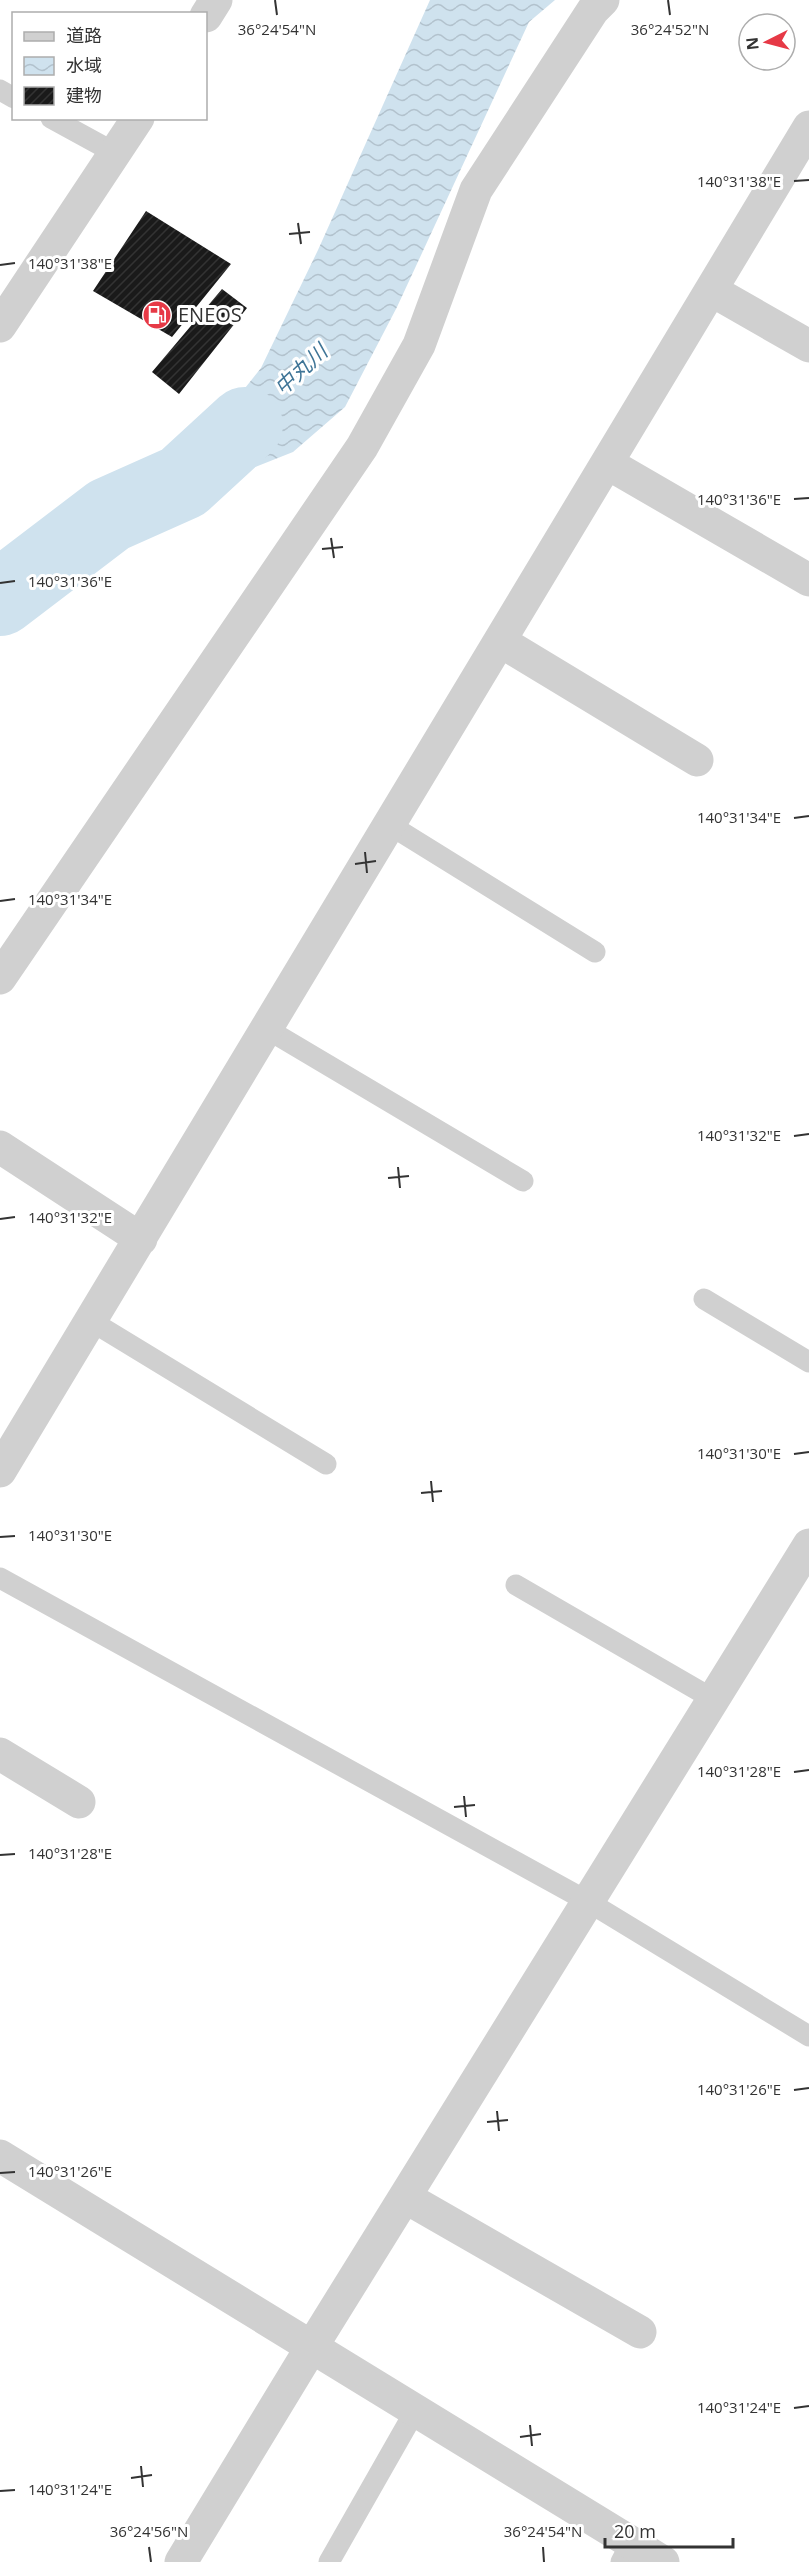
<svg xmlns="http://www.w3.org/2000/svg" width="809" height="2562" font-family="'Open Sans','Noto Sans JP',sans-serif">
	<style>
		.water { fill: url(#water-waves) }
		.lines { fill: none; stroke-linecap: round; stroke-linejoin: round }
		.river { stroke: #cfe2ee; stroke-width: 76 }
		.building { fill: url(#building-hatch) }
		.service { stroke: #d0d0d0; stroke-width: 21 }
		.minor { stroke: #d0d0d0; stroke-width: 33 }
		.tertiary { stroke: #d0d0d0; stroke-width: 33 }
		.ticks { fill: none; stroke: #333; stroke-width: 2 }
		.labels { text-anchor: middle; stroke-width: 6; stroke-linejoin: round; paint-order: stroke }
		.poi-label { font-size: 20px; fill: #333; stroke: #fff; text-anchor: start }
		.water-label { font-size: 21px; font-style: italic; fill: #3f7597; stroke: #fff }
		.ticks-label { font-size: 15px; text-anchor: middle; fill: #333; stroke: #fff; stroke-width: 6; stroke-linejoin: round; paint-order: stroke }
	</style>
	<defs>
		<pattern id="water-waves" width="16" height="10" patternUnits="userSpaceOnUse" patternTransform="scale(1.5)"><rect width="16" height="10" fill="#cfe2ee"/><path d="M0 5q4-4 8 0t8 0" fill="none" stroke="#b2c2cd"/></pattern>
		<pattern id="building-hatch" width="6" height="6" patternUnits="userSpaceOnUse" patternTransform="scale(1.5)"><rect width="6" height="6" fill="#1a1a1a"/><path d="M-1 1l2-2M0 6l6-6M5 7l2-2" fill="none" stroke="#333"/></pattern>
	</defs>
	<rect width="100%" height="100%" fill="#fff"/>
	<path class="water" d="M430,0H555L529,22L397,307L345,407L293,452L218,482L163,491L261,368L318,250Z"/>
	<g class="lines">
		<path class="river" d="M0,598L109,515L183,482L245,425"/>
	</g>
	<path class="building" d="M146,211L231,264L172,337L93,291Z
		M222,289L247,308L179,394L152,372Z"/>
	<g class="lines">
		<path class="service" d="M0,90L14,98
			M51,118L115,153
			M390,825L595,952
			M267,1029L523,1181
			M704,1299L809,1362
			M91,1321L326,1464
			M0,1578L587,1901L809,2036
			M516,1585L713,1699
			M329,2562L415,2411
			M621,2562L631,2543"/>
		<path class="minor" d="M711,290L809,346
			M607,463L809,580
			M500,641L697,760
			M0,978L362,447L419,345L476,190L593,10L603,0
			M0,1147L141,1239
			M0,1471L809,127
			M0,1754L79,1802
			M0,2156L663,2562
			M405,2197L640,2332
			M181,2562L311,2348L809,1545"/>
		<path class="tertiary" d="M206,16L216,0
			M0,326L138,118"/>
	</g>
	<path class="ticks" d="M275,0L277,15M668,0L670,15M794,181L809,180M298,223L301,244M289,234L310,232M0,265L15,263M794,499L809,498M331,538L334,558M322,549L343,547M0,583L15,581M794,818L809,816M365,852L367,873M355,864L376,861M0,901L15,899M794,1136L809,1134M398,1167L400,1188M388,1178L409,1176M0,1219L15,1217M794,1454L809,1452M431,1481L433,1502M421,1493L442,1491M0,1537L15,1536M794,1772L809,1770M464,1796L466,1817M454,1807L475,1805M0,1855L15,1854M794,2090L809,2088M497,2111L499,2131M487,2122L508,2120M0,2173L15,2172M794,2408L809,2406M530,2425L532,2446M520,2437L541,2434M141,2466L143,2487M131,2478L152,2475M0,2491L15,2490M149,2547L151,2562M543,2547L544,2562"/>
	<defs>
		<g id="fuel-disc" transform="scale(1.5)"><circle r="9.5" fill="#e63946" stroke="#fff"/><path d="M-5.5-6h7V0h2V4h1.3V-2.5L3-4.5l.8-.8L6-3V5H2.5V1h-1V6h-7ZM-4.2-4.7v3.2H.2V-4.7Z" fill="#fff"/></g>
	</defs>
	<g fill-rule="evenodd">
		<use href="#fuel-disc" x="157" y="315"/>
	</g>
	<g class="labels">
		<g class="poi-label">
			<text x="178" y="322">ENEOS</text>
		</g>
		<g class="water-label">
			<text transform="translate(301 370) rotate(-43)" y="7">中丸川</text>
		</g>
	</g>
	<g class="ticks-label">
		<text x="277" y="35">36°24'54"N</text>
		<text x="670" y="35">36°24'52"N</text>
		<text x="739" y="187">140°31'38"E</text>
		<text x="70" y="269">140°31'38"E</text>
		<text x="739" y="505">140°31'36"E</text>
		<text x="70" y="587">140°31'36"E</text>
		<text x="739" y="823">140°31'34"E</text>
		<text x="70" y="905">140°31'34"E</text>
		<text x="739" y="1141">140°31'32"E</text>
		<text x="70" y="1223">140°31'32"E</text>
		<text x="739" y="1459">140°31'30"E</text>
		<text x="70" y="1541">140°31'30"E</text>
		<text x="739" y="1777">140°31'28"E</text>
		<text x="70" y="1859">140°31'28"E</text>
		<text x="739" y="2095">140°31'26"E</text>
		<text x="70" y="2177">140°31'26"E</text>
		<text x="739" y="2413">140°31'24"E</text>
		<text x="70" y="2495">140°31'24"E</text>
		<text x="149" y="2537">36°24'56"N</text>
		<text x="543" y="2537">36°24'54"N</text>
	</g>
	<rect x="12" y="12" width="195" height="108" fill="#ffffff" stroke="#adadad" stroke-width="1.5"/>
	<rect x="24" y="32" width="30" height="9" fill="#d0d0d0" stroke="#adadad" stroke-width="1.5"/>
	<text x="66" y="42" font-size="18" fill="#333333">道路</text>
	<rect x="24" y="57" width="30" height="18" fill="url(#water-waves)" stroke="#adadad" stroke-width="1.5"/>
	<text x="66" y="72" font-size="18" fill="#333333">水域</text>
	<rect x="24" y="87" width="30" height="18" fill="url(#building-hatch)" stroke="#adadad" stroke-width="1.5"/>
	<text x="66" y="102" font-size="18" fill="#333333">建物</text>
	<g transform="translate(767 42) rotate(264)"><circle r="28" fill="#ffffff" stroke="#adadad" stroke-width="1.5"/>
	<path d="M0-4.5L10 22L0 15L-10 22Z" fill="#e63946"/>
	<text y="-9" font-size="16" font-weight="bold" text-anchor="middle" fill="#333333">N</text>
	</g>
	<path d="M605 2538v9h128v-9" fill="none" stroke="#333333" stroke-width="3"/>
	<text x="614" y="2538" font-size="18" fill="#333333" stroke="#ffffff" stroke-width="4.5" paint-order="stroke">20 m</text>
</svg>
